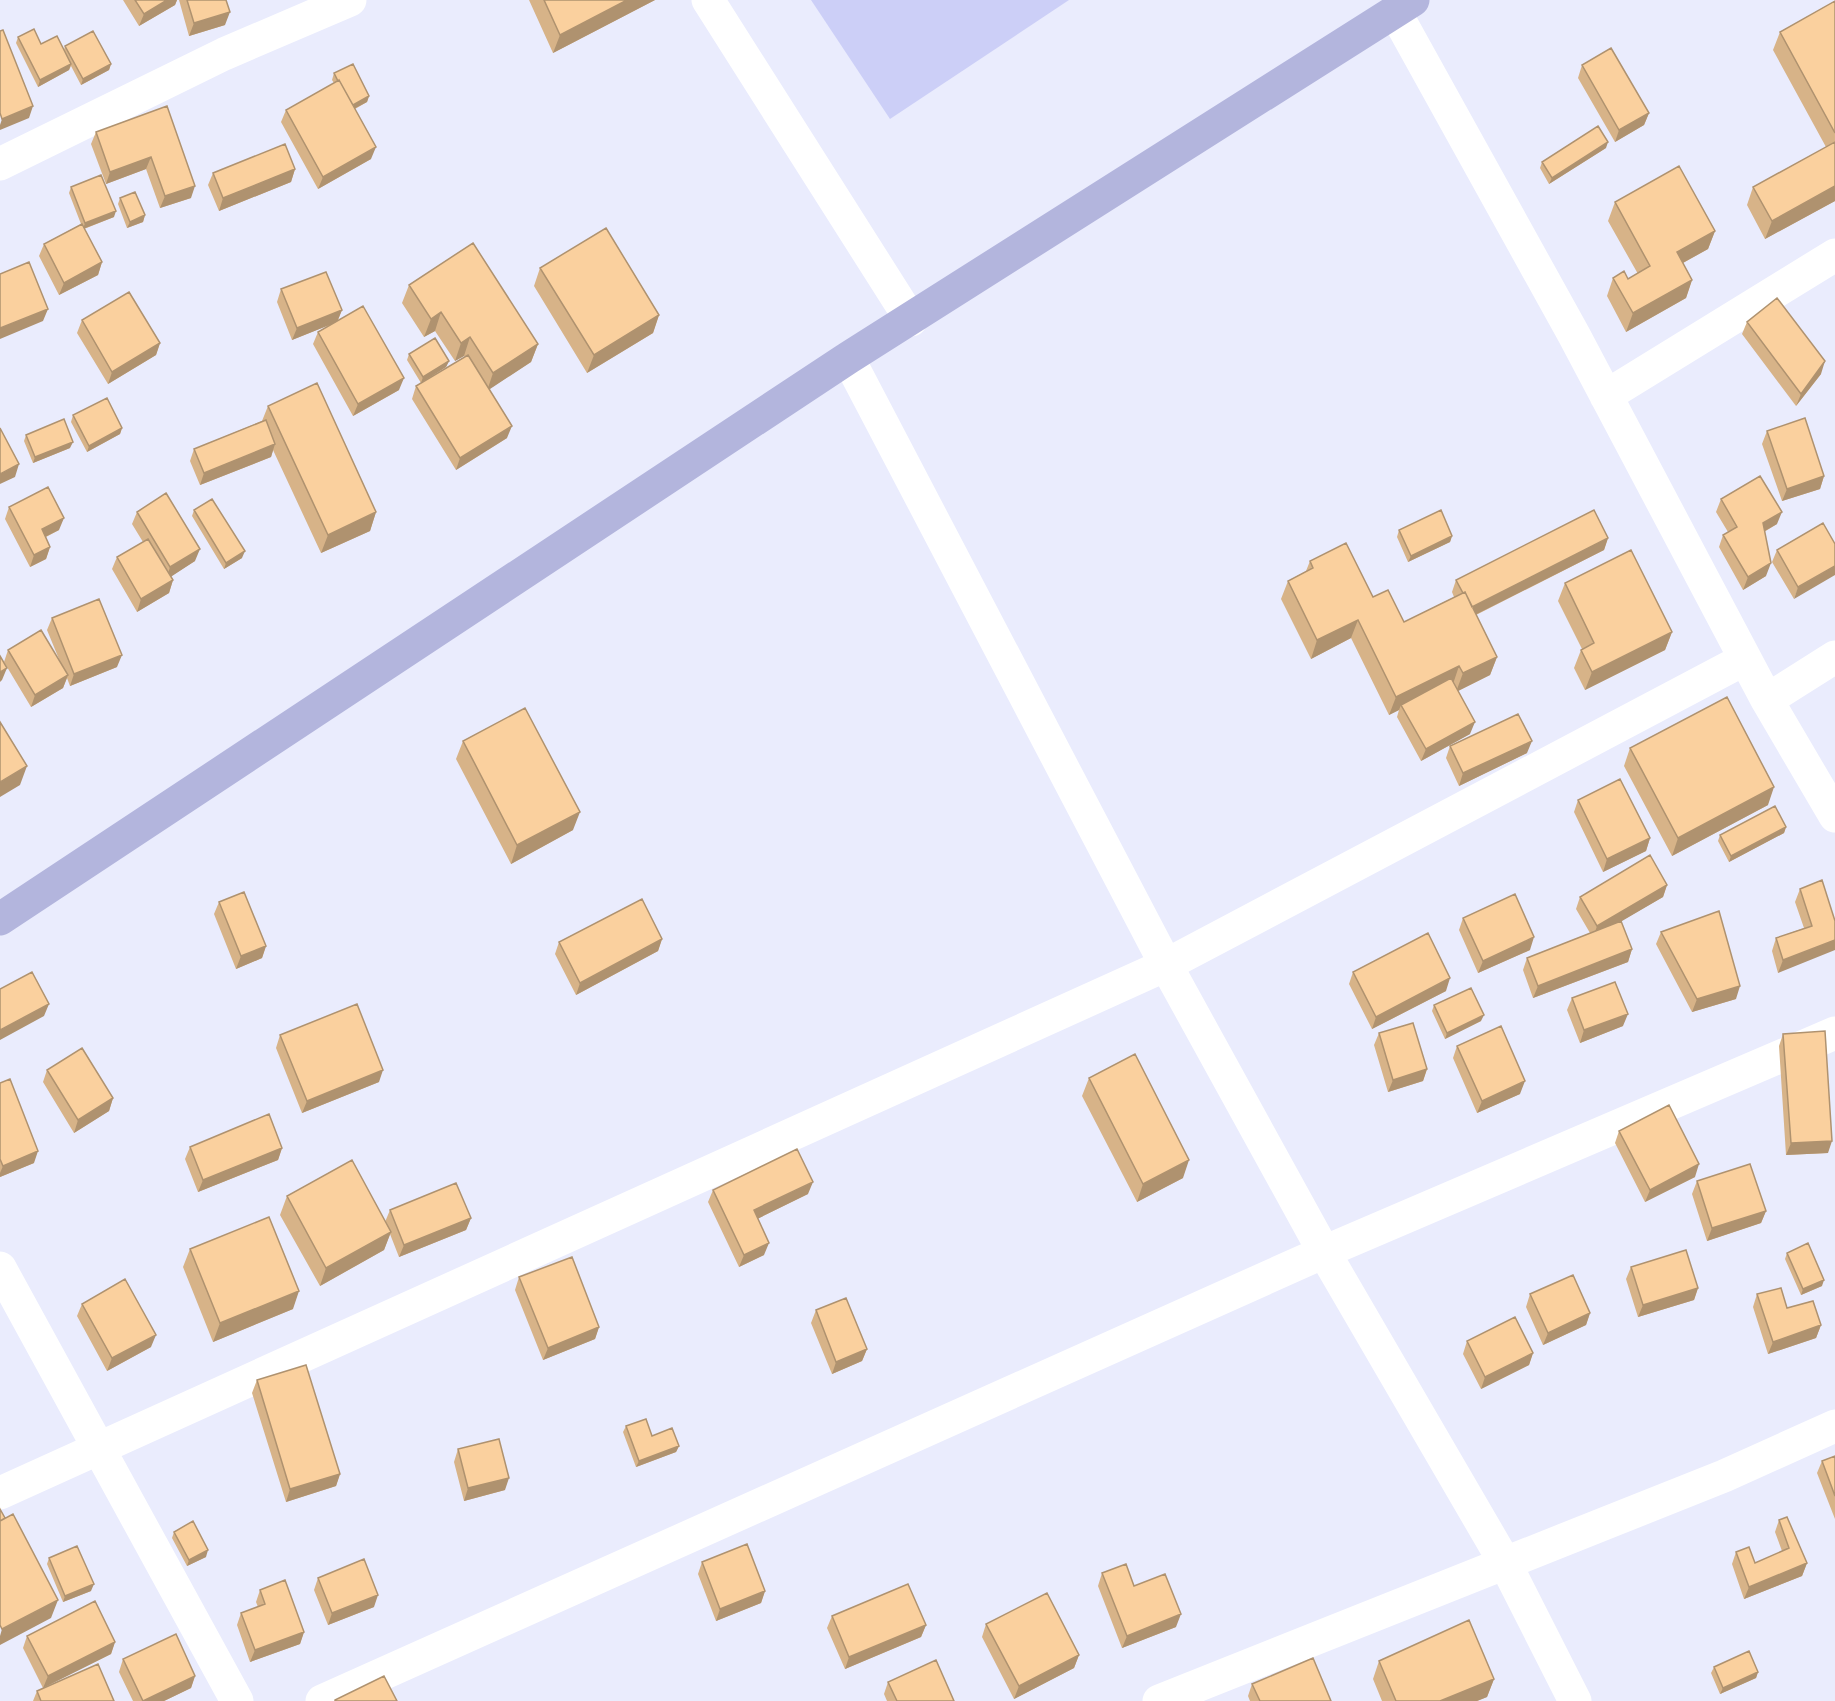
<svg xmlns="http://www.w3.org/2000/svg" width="1835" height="1701" font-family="'Source Serif 4',serif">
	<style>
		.pitch { fill: #cccff7 }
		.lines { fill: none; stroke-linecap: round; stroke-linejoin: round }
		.minor { stroke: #fff; stroke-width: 33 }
		.primary { stroke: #b3b5dd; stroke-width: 33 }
		.wall { fill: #d7b388 }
		.shaded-wall { fill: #af926f }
		.building { fill: #fad09e; stroke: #af926f; stroke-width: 1.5 }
	</style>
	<rect width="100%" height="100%" fill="#eaecfd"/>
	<path class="pitch" d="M811,0H1069L890,119Z"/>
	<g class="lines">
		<path class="minor" d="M708,0L911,320
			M1395,12L1574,335L1767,700L1835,816
			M0,164L224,54L350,0
			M848,358L1166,965L1324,1252L1505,1563L1575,1701
			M1606,396L1835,255
			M1767,700L1835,657
			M0,1268L237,1701
			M0,1493L1166,965L1745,659
			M322,1701L1324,1252L1835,1033
			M1159,1701L1724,1476L1835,1426"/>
		<path class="primary" d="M0,919L848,358L1413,0"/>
	</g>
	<path class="wall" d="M123,0H177L175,5L139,26Z
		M179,0H226L225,25L189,36Z
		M529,0H655L553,53Z
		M1835,1V201L1765,239L1747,205L1753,187L1826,147L1773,50L1780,32Z
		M18,37L64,50L65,46L111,64L109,70L81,85L71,66L69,70L38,87L16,43Z
		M1582,65L1649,113L1644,125L1615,142L1578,78Z
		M334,73L369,96L367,102L355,109L371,159L318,189L281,122L286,110L334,83L332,80Z
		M167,106L191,198L160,208L146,169L106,184L91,144L96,132Z
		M1606,148L1549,184L1540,168L1542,162Z
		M295,169L291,182L219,211L208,185L213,173Z
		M71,187L114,217L84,229L102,262L98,275L59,295L39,256L44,244L81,224L69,193Z
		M120,198L145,215L143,222L127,228L118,204Z
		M1615,202L1715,231L1708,249L1683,263L1692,280L1686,298L1626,332L1607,296L1613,278L1628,279L1638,274L1608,221Z
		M540,268L659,315L653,333L587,373L534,286Z
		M409,285L538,344L531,362L489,389L507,438L456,470L412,399L416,386L465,357L464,356L455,361L435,331L424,337L402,303Z
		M281,289L342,310L338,320L399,390L353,416L313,344L318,332L329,325L292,340L277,302Z
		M82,320L160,343L156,355L108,384L77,333Z
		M1747,322L1821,374L1796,406L1742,334Z
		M409,354L449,361L446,367L421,383L407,360Z
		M268,406L376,512L370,531L321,553L273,450L271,457L200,485L190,461L194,449L262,421Z
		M73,415L122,428L120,434L87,452L71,422Z
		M1767,431L1824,476L1820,489L1782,501L1762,444Z
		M26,435L70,448L33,463L24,441Z
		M1721,499L1777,524L1764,532L1766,576L1743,590L1719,547L1723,535L1728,532L1716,512Z
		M9,507L59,530L46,537L50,547L46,559L30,567L5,519Z
		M194,510L242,558L224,569L192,516Z
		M137,512L195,561L171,576L173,580L169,593L137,612L112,569L117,557L143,542L132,524Z
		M1823,523L1794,599L1772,562L1777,550Z
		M1399,530L1452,536L1450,542L1408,562L1397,537Z
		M1608,538L1604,550L1476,615L1497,657L1490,675L1458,691L1470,734L1421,761L1397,717L1399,710L1389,715L1351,638L1311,659L1281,599L1288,581L1306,571L1310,561L1373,597L1404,622L1454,597L1452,592L1456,580Z
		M1565,583L1672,632L1665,650L1585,690L1574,668L1581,650L1582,649L1558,601Z
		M52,618L117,667L70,686L67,678L63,688L31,707L4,662L8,650L61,664L47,630Z
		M463,741L573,830L511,864L456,759Z
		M1450,746L1527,753L1459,786L1446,758Z
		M1630,748L1768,805L1672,856L1624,766Z
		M1578,800L1650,838L1646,851L1603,872L1574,812Z
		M1786,827L1784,833L1729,862L1718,841L1720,835Z
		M1667,885L1663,897L1621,921L1632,949L1628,962L1533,998L1523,970L1527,958L1590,933L1576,909L1580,897Z
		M1800,889L1835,921L1778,973L1772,951L1776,938L1804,928L1795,902Z
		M219,902L266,946L262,958L236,969L214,914Z
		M1463,918L1530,950L1478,973L1459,930Z
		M1661,932L1736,999L1692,1012L1656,944Z
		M662,939L658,951L576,995L555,954L559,942Z
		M1353,972L1446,991L1372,1029L1349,984Z
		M1572,998L1623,1026L1580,1043L1567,1010Z
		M1434,1005L1481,1021L1445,1039L1432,1011Z
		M1379,1033L1427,1069L1423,1081L1388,1092L1374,1045Z
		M1783,1034L1828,1153L1786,1155L1779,1046Z
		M280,1035L379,1082L302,1113L276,1048Z
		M1457,1046L1520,1094L1477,1113L1453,1058Z
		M47,1070L113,1098L109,1111L74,1133L43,1082Z
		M1089,1078L1183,1178L1137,1202L1082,1096Z
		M0,1083L34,1163L0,1177Z
		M1619,1131L1695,1177L1645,1202L1615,1143Z
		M190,1147L282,1148L278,1160L198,1192L185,1159Z
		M1697,1181L1766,1211L1761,1223L1707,1241L1692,1194Z
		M713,1190L808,1194L757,1219L764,1255L739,1267L708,1202Z
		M287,1196L385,1222L390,1210L471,1218L466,1230L399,1257L390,1234L384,1250L320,1286L280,1215Z
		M190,1249L293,1309L213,1342L183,1267Z
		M1787,1253L1822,1286L1801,1295L1785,1259Z
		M1631,1267L1698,1288L1694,1300L1638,1317L1626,1279Z
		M519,1277L599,1327L595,1339L543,1360L515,1290Z
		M1530,1294L1590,1313L1586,1325L1543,1345L1526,1307Z
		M1757,1294L1821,1325L1816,1338L1768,1354L1753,1307Z
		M82,1304L151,1347L107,1371L77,1316Z
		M816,1310L867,1349L862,1361L832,1374L811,1323Z
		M1467,1341L1533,1353L1529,1365L1481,1389L1463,1354Z
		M257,1380L340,1474L336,1486L286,1502L252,1393Z
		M626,1426L679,1446L676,1452L636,1467L623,1432Z
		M458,1449L505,1490L464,1501L454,1462Z
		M1835,1456V1519L1817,1473L1822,1461Z
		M1779,1520L1807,1563L1802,1576L1744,1599L1732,1564L1736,1552L1755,1563L1782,1551L1775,1532Z
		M174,1532L206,1557L187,1566L172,1538Z
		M49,1558L91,1591L63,1602L47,1564Z
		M702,1562L765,1591L761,1603L716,1621L698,1574Z
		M1102,1573L1134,1586L1176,1627L1122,1648L1098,1586Z
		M318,1578L374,1607L328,1625L314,1590Z
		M260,1590L304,1632L300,1644L250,1662L237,1625L241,1613L258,1607L256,1602Z
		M832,1616L926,1625L921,1637L845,1669L827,1628Z
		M986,1624L1079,1655L1074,1668L1014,1699L982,1637Z
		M27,1636L115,1642L111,1654L43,1688L23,1648Z
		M123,1659L195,1676L191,1688L164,1701H133L119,1672Z
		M1379,1661L1494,1679L1487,1697L1477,1701H1382L1373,1679Z
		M1714,1667L1758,1672L1756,1678L1720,1694L1711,1673Z
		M888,1682L954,1701H887L884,1694Z
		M1252,1684L1331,1701H1250L1248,1696Z
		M37,1691L114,1701H33Z"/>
	<path class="shaded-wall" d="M167,0H177L175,5L139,26L144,14Z
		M627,0H655L553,53L560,35Z
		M230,12L225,25L189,36L194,23Z
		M71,64L69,70L38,87L40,80Z
		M111,64L109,70L81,85L83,79Z
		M369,96L367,102L348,112L351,106Z
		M33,106L29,118L0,130V125L2,119Z
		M1649,113L1644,125L1615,142L1619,130Z
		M1608,142L1606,148L1549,184L1552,178Z
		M376,147L371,159L318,189L323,177Z
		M151,157L146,169L106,184L110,172Z
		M295,169L291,182L219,211L223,198Z
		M195,186L191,198L160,208L165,196Z
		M1835,186V201L1765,239L1772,221Z
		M116,211L114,217L83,229L85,223Z
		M145,215L143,222L127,228L130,222Z
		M1715,231L1708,249L1670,270L1677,252Z
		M102,262L98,275L59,295L64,283Z
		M1692,280L1686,298L1626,332L1633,313Z
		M48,309L43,321L0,339V328Z
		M342,310L337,322L292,340L297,328Z
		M441,312L435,331L424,337L431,319Z
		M659,315L653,333L587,373L594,355Z
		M470,337L464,356L455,361L461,343Z
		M160,343L156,355L108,384L112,372Z
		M538,344L531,362L487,391L493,373Z
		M449,361L446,367L421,383L423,377Z
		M1825,361L1821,374L1796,406L1801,394Z
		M404,378L399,390L353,416L358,404Z
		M512,426L507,438L456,470L460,458Z
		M122,428L120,434L87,452L89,446Z
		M73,442L70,448L33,463L35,457Z
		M275,444L271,457L200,485L204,473Z
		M19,464L15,477L0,484V474Z
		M1824,476L1820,489L1782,501L1787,489Z
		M376,512L370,531L321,553L328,535Z
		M1782,512L1777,524L1758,535L1763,523Z
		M64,518L59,530L37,541L42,529Z
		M1452,536L1450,542L1408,562L1411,556Z
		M1608,538L1604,550L1465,620L1470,608Z
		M50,547L46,559L30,567L34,555Z
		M200,549L195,561L166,580L170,567Z
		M245,551L242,558L224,569L226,563Z
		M1771,563L1766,576L1743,590L1748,577Z
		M1835,566V575L1794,599L1798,587Z
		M173,580L169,593L137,612L141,599Z
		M1358,620L1351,638L1311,659L1317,640Z
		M1672,632L1665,650L1585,690L1592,672Z
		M122,655L117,667L70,686L74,674Z
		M1497,657L1490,675L1456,692L1463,673Z
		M1459,666L1453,684L1401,705L1399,710L1389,715L1396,697Z
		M7,668L2,680L0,682V672Z
		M68,675L63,688L31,707L35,695Z
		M1475,722L1470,734L1421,761L1426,749Z
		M1532,741L1527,753L1459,786L1463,773Z
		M27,766L20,785L0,797V782Z
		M1774,787L1768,805L1672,856L1678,838Z
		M580,812L573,830L511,864L517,845Z
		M1786,827L1784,833L1729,862L1731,856Z
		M1650,838L1646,851L1603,872L1607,859Z
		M1667,885L1663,897L1593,938L1597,926Z
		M1534,937L1530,950L1478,973L1483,961Z
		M662,939L658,951L576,995L580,983Z
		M1835,940V950L1778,973L1783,960Z
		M266,946L262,958L236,969L241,956Z
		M1632,949L1628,962L1533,998L1538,986Z
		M1450,978L1446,991L1372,1029L1376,1017Z
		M1740,986L1736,999L1692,1012L1697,999Z
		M49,1004L44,1016L0,1040V1030Z
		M1628,1014L1623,1026L1580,1043L1584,1030Z
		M1484,1015L1481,1021L1445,1039L1447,1033Z
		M1427,1069L1423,1081L1388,1092L1393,1080Z
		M383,1070L379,1082L302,1113L307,1101Z
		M1525,1081L1520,1094L1477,1113L1482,1101Z
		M113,1098L109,1111L74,1133L78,1120Z
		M1832,1141L1828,1153L1786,1155L1791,1143Z
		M282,1148L278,1160L198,1192L203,1180Z
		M38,1151L34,1163L0,1177V1173L3,1166Z
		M1189,1160L1183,1178L1137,1202L1143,1184Z
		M1699,1164L1695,1177L1645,1202L1650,1190Z
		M813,1182L808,1194L749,1223L754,1210Z
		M1766,1211L1761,1223L1707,1241L1712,1228Z
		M471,1218L466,1230L399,1257L404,1245Z
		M391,1232L384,1250L320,1286L326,1268Z
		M769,1243L764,1255L739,1267L744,1255Z
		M1824,1280L1822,1286L1801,1295L1803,1289Z
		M1698,1288L1694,1300L1638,1317L1643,1305Z
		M299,1291L293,1309L213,1342L220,1323Z
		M1590,1313L1586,1325L1543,1345L1548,1333Z
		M1821,1325L1816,1338L1768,1354L1773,1342Z
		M599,1327L595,1339L543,1360L548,1348Z
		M156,1335L151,1347L107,1371L112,1358Z
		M867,1349L862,1361L832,1374L836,1362Z
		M1533,1353L1529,1365L1481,1389L1485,1377Z
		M679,1446L676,1452L636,1467L639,1461Z
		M340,1474L336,1486L286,1502L290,1489Z
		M509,1478L505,1490L464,1501L468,1488Z
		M208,1550L206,1557L187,1566L189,1560Z
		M1807,1563L1802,1576L1744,1599L1749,1587Z
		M94,1584L91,1591L63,1602L65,1596Z
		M765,1591L761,1603L716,1621L720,1609Z
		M378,1595L374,1607L328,1625L332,1613Z
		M58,1600L51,1618L0,1645V1636L2,1629Z
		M1181,1614L1176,1627L1122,1648L1127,1636Z
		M926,1625L921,1637L845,1669L849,1657Z
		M304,1632L300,1644L250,1662L255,1650Z
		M115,1642L111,1654L43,1688L48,1676Z
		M1079,1655L1074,1668L1014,1699L1019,1686Z
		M1758,1672L1756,1678L1720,1694L1723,1688Z
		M195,1676L191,1688L164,1701H143Z
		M1494,1679L1487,1697L1477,1701H1440Z"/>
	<path class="building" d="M135,0H167L144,14Z
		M187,0H226L230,12L194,23Z
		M544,0H627L560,35Z
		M1835,1V133L1780,32Z
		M34,29L41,44L57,36L71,64L40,80L18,37Z
		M3,30L33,106L2,119L0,113V31Z
		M93,31L111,64L83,79L65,46Z
		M1611,48L1649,113L1619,130L1582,65Z
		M353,64L369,96L353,105L339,80L338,81L334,73Z
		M339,80L376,147L323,177L286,110Z
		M167,106L195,186L165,196L151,157L110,172L96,132Z
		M1598,126L1608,142L1552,178L1542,162Z
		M1835,142V186L1772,221L1753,187Z
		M285,144L295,169L223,198L213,173Z
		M1679,166L1715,231L1677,252L1692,280L1633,313L1613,278L1624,271L1628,279L1650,266L1615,202Z
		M101,175L116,211L85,223L71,187Z
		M135,192L145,215L130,222L120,198Z
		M82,224L102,262L64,283L44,244Z
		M606,228L659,315L594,355L540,268Z
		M473,243L538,344L493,373L470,337L461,343L441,312L431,319L409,285Z
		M29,262L48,309L0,328V274Z
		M326,272L342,310L297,328L281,289Z
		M129,292L160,343L112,372L82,320Z
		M1777,298L1825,361L1801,394L1747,322Z
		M363,306L404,378L358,404L318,332Z
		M435,338L449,361L423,377L409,354Z
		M468,355L512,426L460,458L416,386Z
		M317,383L376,512L328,535L268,406Z
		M107,398L122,428L89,446L73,415Z
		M1805,418L1824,476L1787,489L1767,431Z
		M64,419L73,442L35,457L26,435Z
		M266,420L275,444L204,473L194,449Z
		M0,428L19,464L0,474Z
		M1760,476L1782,512L1763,523L1771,563L1748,577L1723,535L1737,527L1721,499Z
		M48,487L64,518L42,529L50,547L34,555L9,507Z
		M166,493L200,549L170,567L137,512Z
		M212,499L245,551L226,563L194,510Z
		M1441,510L1452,536L1411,556L1399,530Z
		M1594,510L1608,538L1472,607L1465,592L1463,593L1456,580Z
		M1823,523L1835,544V566L1798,587L1777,550Z
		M148,539L173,580L141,599L117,557Z
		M1346,543L1373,597L1388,590L1404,622L1465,592L1497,657L1463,673L1459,666L1396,697L1358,620L1317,640L1288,581L1313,568L1310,561Z
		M1631,550L1672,632L1592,672L1581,650L1594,643L1565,583Z
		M99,599L122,655L74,674L52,618Z
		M41,630L68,675L35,695L8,650Z
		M0,656L7,668L0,672Z
		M1451,678L1475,722L1426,749L1401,705Z
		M1727,697L1774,787L1678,838L1630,748Z
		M525,708L580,812L517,845L463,741Z
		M1518,714L1532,741L1463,773L1450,746Z
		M0,722L27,766L0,782Z
		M1620,779L1650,838L1607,859L1578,800Z
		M1775,806L1786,827L1731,856L1720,835Z
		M1650,855L1667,885L1597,926L1580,897Z
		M1822,880L1835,921V940L1783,960L1776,938L1812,926L1800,889Z
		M244,892L266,946L241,956L219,902Z
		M1515,894L1534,937L1483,961L1463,918Z
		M642,899L662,939L580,983L559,942Z
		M1719,911L1740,986L1697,999L1661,932Z
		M1621,921L1632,949L1538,986L1527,958Z
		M1428,933L1450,978L1376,1017L1353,972Z
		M32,972L49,1004L0,1030V989Z
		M1615,982L1628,1014L1584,1030L1572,998Z
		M1471,988L1484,1015L1447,1033L1434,1005Z
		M357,1004L383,1070L307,1101L280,1035Z
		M1413,1023L1427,1069L1393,1080L1379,1033Z
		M1501,1026L1525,1081L1482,1101L1457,1046Z
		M1825,1031L1832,1141L1791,1143L1783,1034Z
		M82,1048L113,1098L78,1120L47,1070Z
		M1135,1054L1189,1160L1143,1184L1089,1078Z
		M10,1079L38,1151L3,1166L0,1159V1083Z
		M1669,1105L1699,1164L1650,1190L1619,1131Z
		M269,1114L282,1148L203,1180L190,1147Z
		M797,1149L813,1182L754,1210L769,1243L744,1255L713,1190Z
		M352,1160L391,1232L326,1268L287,1196Z
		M1750,1164L1766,1211L1712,1228L1697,1181Z
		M456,1183L471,1218L404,1245L390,1210Z
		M269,1217L299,1291L220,1323L190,1249Z
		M1808,1243L1824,1280L1803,1289L1787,1253Z
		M1686,1250L1698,1288L1643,1305L1631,1267Z
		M572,1257L599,1327L548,1348L519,1277Z
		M1573,1275L1590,1313L1548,1333L1530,1294Z
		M125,1279L156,1335L112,1358L82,1304Z
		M1781,1288L1787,1308L1813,1301L1821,1325L1773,1342L1757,1294Z
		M846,1298L867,1349L836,1362L816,1310Z
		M1515,1317L1533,1353L1485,1377L1467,1341Z
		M306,1365L340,1474L290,1489L257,1380Z
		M646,1419L652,1436L672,1428L679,1446L639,1461L626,1426Z
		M499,1439L509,1478L468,1488L458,1449Z
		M1835,1456V1496L1822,1461Z
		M0,1509L5,1518L0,1521Z
		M13,1514L58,1600L2,1629L0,1625V1521Z
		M1787,1517L1807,1563L1749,1587L1736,1552L1749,1547L1755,1563L1789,1548L1779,1520Z
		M193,1521L208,1550L189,1560L174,1532Z
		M747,1544L765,1591L720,1609L702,1562Z
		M77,1546L94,1584L65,1596L49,1558Z
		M364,1559L378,1595L332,1613L318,1578Z
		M1126,1564L1134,1586L1165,1574L1181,1614L1127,1636L1102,1573Z
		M285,1580L304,1632L255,1650L241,1613L265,1604L260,1590Z
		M908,1584L926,1625L849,1657L832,1616Z
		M1047,1593L1079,1655L1019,1686L986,1624Z
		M95,1601L115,1642L48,1676L27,1636Z
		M1469,1620L1494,1679L1440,1701H1396L1379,1661Z
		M176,1634L195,1676L143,1701L123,1659Z
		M1749,1651L1758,1672L1723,1688L1714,1667Z
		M1313,1658L1331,1701H1260L1252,1684Z
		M936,1660L954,1701H897L888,1682Z
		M98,1664L114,1701H41L37,1691Z
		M384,1676L397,1701H335V1700Z"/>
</svg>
